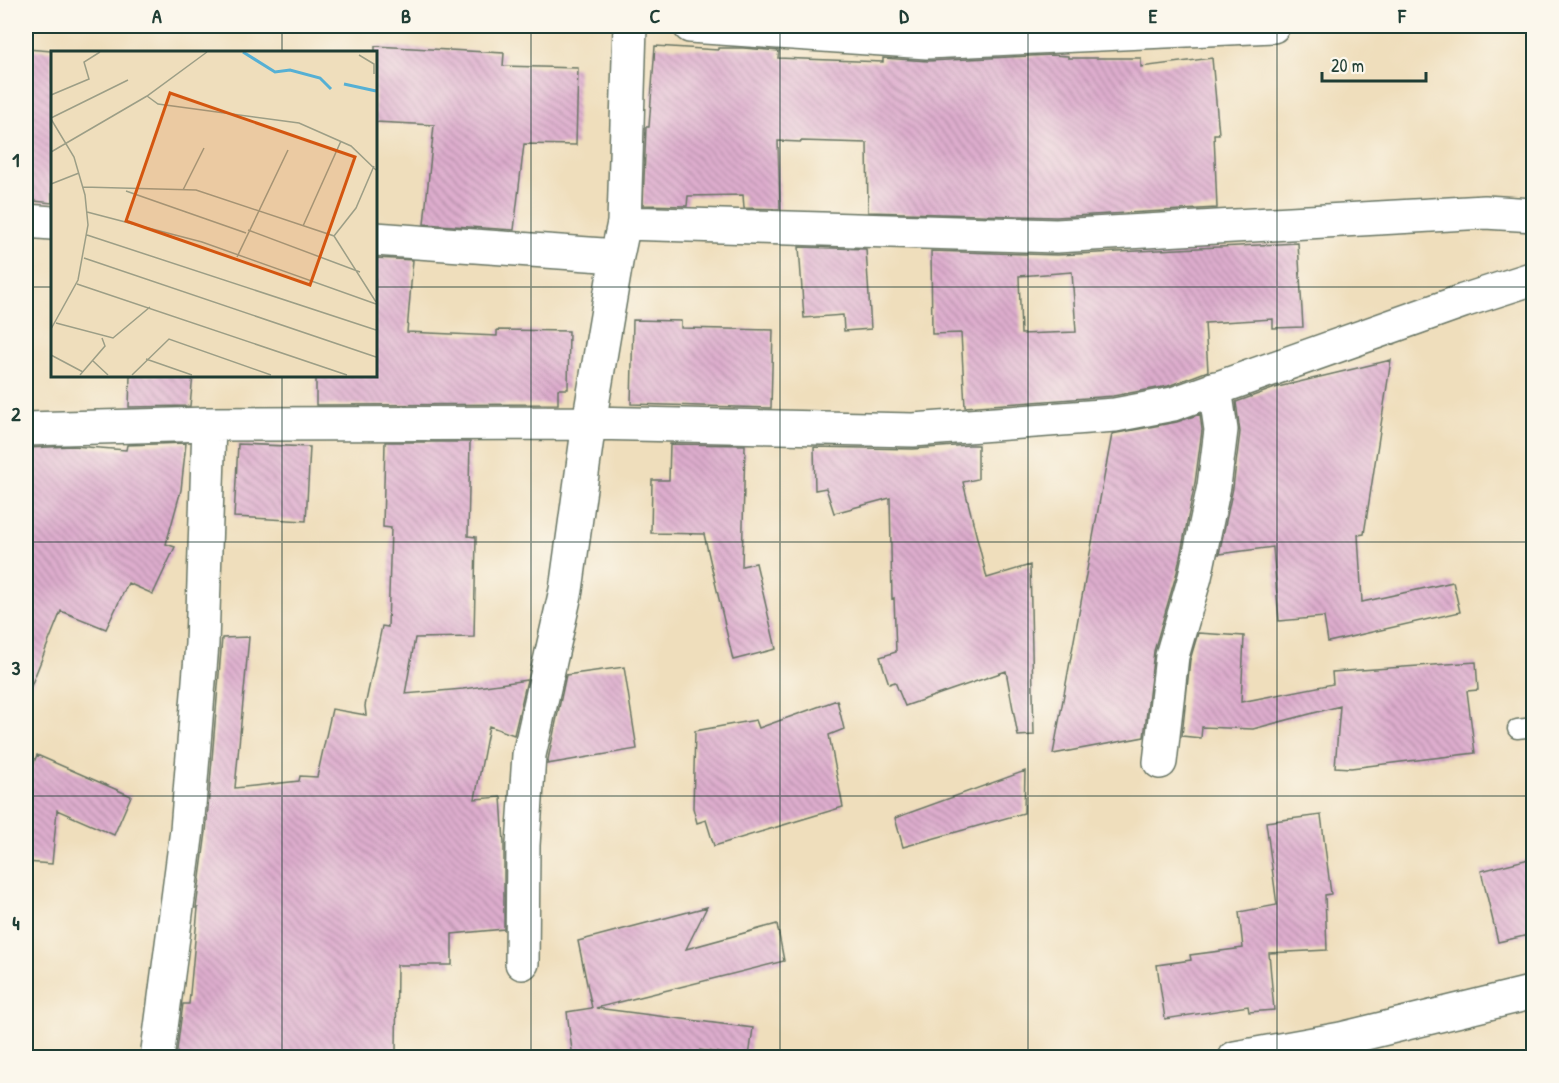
<svg xmlns="http://www.w3.org/2000/svg" width="1559" height="1083" font-family="'Patrick Hand',sans-serif">
	<style>
		.building { fill: url(#building-back-hatch); fill-rule: evenodd }
		.lines { fill: none; stroke-linecap: round; stroke-linejoin: round }
		.service-casing { stroke: #687564; stroke-width: 21 }
		.minor-casing { stroke: #687564; stroke-width: 36 }
		.service { stroke: #fff; stroke-width: 18 }
		.minor { stroke: #fff; stroke-width: 33 }
		.grid { fill: none; stroke: #1f3d34; stroke-width: 1.5; stroke-opacity: 0.55 }
		.inset-river { fill: none; stroke: #56b0d4; stroke-width: 3 }
		.inset-road { fill: none; stroke: #9c9e86; stroke-width: 1.5 }
		.view { fill: #d45610; fill-opacity: 0.15; stroke: #d45610; stroke-width: 3 }
		.inset-edge { fill: none; stroke: #1f3d34; stroke-width: 3 }
		.neatline { fill: none; stroke: #1f3d34; stroke-width: 2 }
		.grid-label { font-size: 20px; text-anchor: middle; font-weight: bold; fill: #1f3d34 }
	</style>
	<defs>
		<pattern id="building-back-hatch" width="6" height="6" patternUnits="userSpaceOnUse" patternTransform="scale(1.5)"><rect width="6" height="6" fill="#deadce"/><path d="M-1 5l2 2M0 0l6 6M5-1l2 2" fill="none" stroke="#b38ea8"/></pattern>
	</defs>
	<rect width="100%" height="100%" fill="#fbf7ec"/>
	<filter id="ink" filterUnits="userSpaceOnUse"><feTurbulence type="fractalNoise" baseFrequency=".0167" numOctaves="2"/><feDisplacementMap in="SourceGraphic" scale="12" xChannelSelector="R" yChannelSelector="G"/><feConvolveMatrix kernelMatrix="1 2 1 2 8 2 1 2 1" color-interpolation-filters="sRGB"/></filter>
	<filter id="wash" filterUnits="userSpaceOnUse"><feTurbulence type="fractalNoise" baseFrequency=".008" numOctaves="4" result="noise"/><feDisplacementMap in="SourceGraphic" scale="24" xChannelSelector="R" yChannelSelector="G"/><feGaussianBlur stdDeviation="1.35" result="paint"/><feColorMatrix in="noise" values="0 0 0 0 0 0 0 0 0 0 0 0 0 0 0 0 0 1.4 0 .05"/><feComposite in="paint" operator="in"/></filter>
	<g filter="url(#wash)">
		<rect width="100%" height="100%" fill="#efdebc"/>
		<g id="blocks">
			<path class="building" d="M375,46L504,53L503,66L578,68L576,145L524,144L514,230L424,224L434,125L375,122Z
				M655,46L718,50V48H743L779,51L778,58L883,62V58L928,61L1051,55L1068,56V58H1141V67L1212,58L1219,134H1214L1217,208L1056,217L868,212L867,143L801,141V142L778,141L780,209L744,208L743,195L688,196L687,206L643,205L646,127H649Z
				M26,49L52,51V203L26,200Z
				M1298,243L1303,327L1273,328V319L1205,323L1208,371L1168,386L1113,396L965,407L961,333L932,334L931,251L1057,255ZM1072,272L1076,332L1021,334L1019,276Z
				M799,247L866,249L871,329L844,331L843,315L804,318Z
				M375,258L413,260L407,332L497,336V330L569,331L568,389H558V404L316,405V375H375Z
				M633,320L681,321V328L773,330L771,408L631,404Z
				M1391,360L1364,534L1358,535L1362,602L1453,582L1460,612L1328,642L1324,617L1279,621L1273,547L1219,554L1233,488L1240,432L1236,402L1278,387Z
				M130,375H193L190,406L129,407Z
				M1200,414L1202,430L1195,483L1177,572L1154,651L1144,737L1053,754L1112,434L1177,422Z
				M385,442H470L468,536L476,537L474,637L415,638L405,694L463,689L527,680L514,735L489,726L475,799L501,797L504,843V929L452,934V965H397L396,1053L289,1052L288,1058L204,1055V1058H176L183,1004H189L198,908H196L206,832L222,638L249,637L235,788L299,781L300,776L317,777L332,709L366,715L365,706L382,626L388,627L391,528L383,527Z
				M186,443L181,490L166,544L175,547L153,594L128,583L106,629L61,611L27,696L26,695V448L73,446L126,450L127,445Z
				M238,444L310,447L306,521L234,517Z
				M670,444L745,445L742,566L756,563L776,649L733,660L704,534L651,533L652,480H669Z
				M969,445H978V479L963,482L987,578L1030,565L1034,735L1018,736L1006,671L905,706L895,682L889,684L880,657L896,652L894,598L892,599L890,498L834,513L826,488L815,490L814,447L913,449Z
				M1198,633L1244,636L1241,702L1333,684L1332,672L1476,662L1478,690L1467,691L1475,753L1351,768L1335,767L1340,706L1253,729L1202,727L1201,738L1182,736L1190,660Z
				M624,667L637,749L547,764L566,675Z
				M837,700L844,729L829,735L843,807L714,846L706,820L697,823L693,808L695,731L756,720L759,728Z
				M37,755L131,796L114,835L57,810L52,864L26,862V825L28,798L26,797V782Z
				M1025,771L1024,813L903,847L895,818Z
				M1321,815L1331,894L1325,895L1327,950L1269,953L1274,1010L1249,1012L1248,1006L1165,1019L1157,965L1191,960L1190,955L1243,948L1239,912L1277,905L1266,822Z
				M1533,858V934L1498,942L1481,871Z
				M707,907L686,949L777,924L784,961L596,1008L753,1028L749,1057L700,1050L699,1058H573L567,1012L592,1008L578,941Z"/>
		</g>
	</g>
	<g filter="url(#ink)">
		<use href="#blocks" fill-opacity="0" stroke="#687564" stroke-width="1.5"/>
		<g class="lines">
			<g class="service-casing">
				<path id="service" d="M1517,729L1534,727"/>
			</g>
			<g class="minor-casing">
				<path id="minor" d="M690,26L927,42L1273,26
					M26,221L52,223
					M624,223L1056,236L1485,212L1534,215
					M375,239L617,256
					M26,429L209,424L589,423L913,430L1115,415L1173,404L1463,301L1534,278
					M1160,762L1172,656L1195,577L1214,486L1221,430L1215,388
					M522,963L523,845L529,755L566,590L589,423L617,256L624,223L630,26
					M157,1058L187,830L202,644L209,424
					M1235,1058L1341,1039L1534,992"/>
			</g>
			<use href="#service" class="service"/>
			<use href="#minor" class="minor"/>
		</g>
	</g>
	<path class="grid" d="M282,26V52M531,26V1058M780,26V1058M1028,26V1058M1277,26V1058M26,287H52M375,287H1534M282,375V1058M26,542H1534M26,796H1534"/>
	<g transform="translate(51 51)">
		<rect width="326" height="326" fill="#efdebc"/>
		<path class="inset-river" d="M192,1L224,21L239,19L269,27L280,38M293,33L325,40"/>
		<path class="inset-road" d="M308,4L323,13V23M0,44L38,28L33,11L49,1M96,45L107,53L248,72L300,95L325,119M0,67L77,29M0,68L23,106L34,144L37,174L27,229L0,278M0,101L96,45L156,1M0,133L28,122M32,136L145,139L283,185L325,251M132,139L153,97M75,140L195,182M36,161L151,191L325,253M252,175L290,90M197,179L309,221M36,184L325,279M283,185L305,157L323,115M186,206L237,99M33,207L325,306M26,233L296,324M5,272L62,287L99,256M0,304L32,321M95,308L141,324M42,310L57,324M29,324L54,295L51,287M81,324L118,288L220,324"/>
		<path class="view" d="M119,42L304,106L259,234L75,170Z"/>
		<rect width="326" height="326" class="inset-edge"/>
	</g>
	<rect width="1559" height="1083" fill="none" stroke="#fbf7ec" stroke-width="66"/>
	<path d="M1322 72v9h104v-9" fill="none" stroke="#1f3d34" stroke-width="3"/>
	<text x="1331" y="72" font-size="18" fill="#1f3d34" stroke="#fbf7ec" stroke-width="4.5" paint-order="stroke">20 m</text>
	<rect x="33" y="33" width="1493" height="1017" class="neatline"/>
	<g class="grid-label">
		<text x="157" y="23">A</text>
		<text x="406" y="23">B</text>
		<text x="655" y="23">C</text>
		<text x="904" y="23">D</text>
		<text x="1153" y="23">E</text>
		<text x="1402" y="23">F</text>
		<text x="16" y="167">1</text>
		<text x="16" y="421">2</text>
		<text x="16" y="675">3</text>
		<text x="16" y="930">4</text>
	</g>
</svg>
